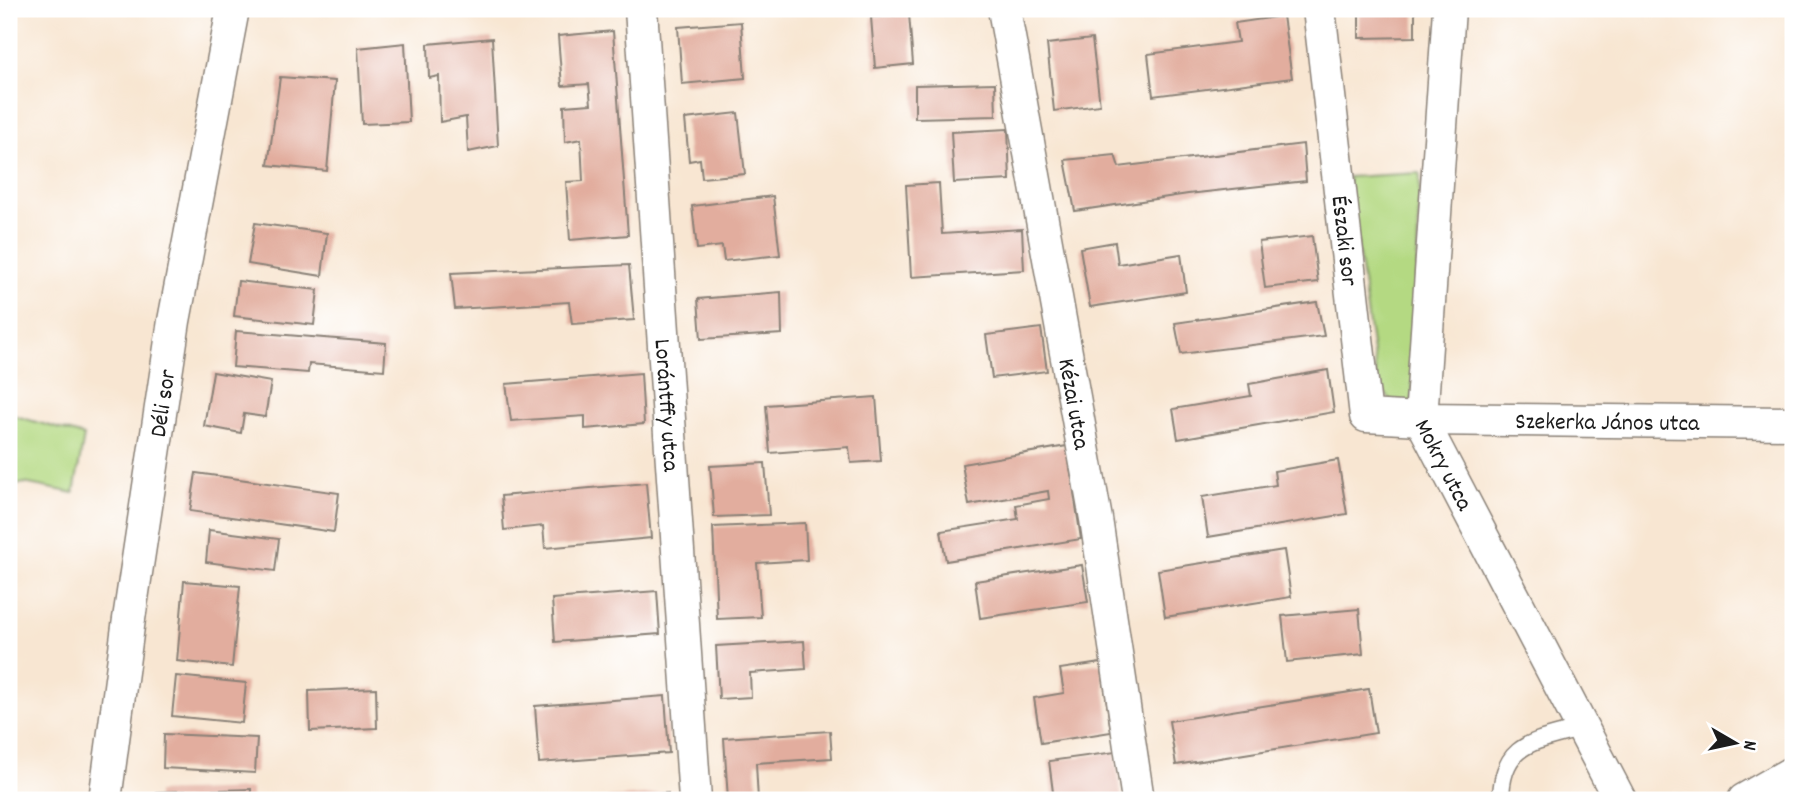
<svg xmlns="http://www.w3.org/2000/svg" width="1802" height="809" font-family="Dekko,sans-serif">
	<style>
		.green { fill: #b4d982; stroke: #687a4f; stroke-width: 2 }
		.building { fill: #e2ad9e }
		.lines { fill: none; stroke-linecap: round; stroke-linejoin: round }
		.service-casing { stroke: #8a8177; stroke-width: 19 }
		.minor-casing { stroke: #8a8177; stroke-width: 35 }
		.service { stroke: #fff; stroke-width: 16 }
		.minor { stroke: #fff; stroke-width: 32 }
		.labels { text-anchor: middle; stroke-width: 6; stroke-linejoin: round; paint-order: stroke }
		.street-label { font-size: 24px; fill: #1c1c1c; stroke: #fff }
	</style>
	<rect width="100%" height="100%" fill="#fff"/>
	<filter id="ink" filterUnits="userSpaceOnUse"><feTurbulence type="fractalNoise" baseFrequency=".0143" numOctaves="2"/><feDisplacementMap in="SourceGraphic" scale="14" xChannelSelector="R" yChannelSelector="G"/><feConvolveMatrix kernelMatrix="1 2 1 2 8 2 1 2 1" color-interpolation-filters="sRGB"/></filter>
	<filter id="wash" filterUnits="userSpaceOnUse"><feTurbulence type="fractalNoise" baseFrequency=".00686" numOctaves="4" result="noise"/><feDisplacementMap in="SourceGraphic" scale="28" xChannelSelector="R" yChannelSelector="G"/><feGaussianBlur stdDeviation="1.57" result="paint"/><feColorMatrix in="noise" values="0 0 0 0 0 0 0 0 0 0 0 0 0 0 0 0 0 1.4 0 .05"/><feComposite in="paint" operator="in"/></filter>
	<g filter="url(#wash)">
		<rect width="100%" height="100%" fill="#f8e6d2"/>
		<path class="green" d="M1420,173L1412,407H1395L1377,381L1348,177Z
			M9,414L84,436L74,493L24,483L9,487Z"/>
		<g id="blocks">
			<path class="building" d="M1359,9H1415V37L1359,38Z
				M909,14L913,64L875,68L871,17Z
				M1283,16L1292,78L1153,96L1148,54L1238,42L1235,23Z
				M741,22L745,78L682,84L678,27Z
				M613,31L628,235L570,240L566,182L583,181L581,139L565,142L564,106L591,104L589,84L562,86L558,36Z
				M492,38L498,146L468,152L466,117L440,122L439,76L429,78L428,44Z
				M1092,39L1100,105L1054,111L1047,44Z
				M405,43L409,122L362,124L358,48Z
				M280,77L335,81L327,171L268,165Z
				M995,83L996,116L915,118V85Z
				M738,113L745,174L702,178L700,159L689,161L685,119Z
				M1008,129L1010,180L954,183L951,132Z
				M1303,144L1306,181L1188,194L1075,211L1065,160L1115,155L1119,167Z
				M939,183L942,234L1022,229L1024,270L911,277L906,185Z
				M773,196L780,255L724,261L722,246L697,249L692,206Z
				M255,223L327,233L322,276L248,264Z
				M1312,236L1318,282L1265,288L1259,242Z
				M1115,242L1118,264L1181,254L1186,292L1090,307L1080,248Z
				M629,265L634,320L572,324L569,302L455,309L451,273Z
				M238,281L318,290L314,325L234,316Z
				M781,292L782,334L701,339L698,299Z
				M1317,302L1324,336L1181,354L1175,323Z
				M1041,328L1047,371L992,378L986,335Z
				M236,331L386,343L384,370L309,364L308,373L233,367Z
				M1328,370L1334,412L1178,439L1173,409L1251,396L1249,384Z
				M213,372L271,382L265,417L244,414L241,433L204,426Z
				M641,373L644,424L585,429V416L511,421L506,384Z
				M876,397L881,461L851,463L849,447L770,453L766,405Z
				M1067,446L1081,539L946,561L941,531L1018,519L1016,505L1049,499L1048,491L969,505L962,464Z
				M1338,460L1347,514L1208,537L1202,497L1276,485L1274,471Z
				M765,463L769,515L714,517L710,466Z
				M196,473L339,493L334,532L190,511Z
				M646,483L651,538L545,548L543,526L504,530L501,496Z
				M805,523L807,560L757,563L761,617L717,619L713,527Z
				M209,530L279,539L275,571L206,562Z
				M1284,550L1291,597L1165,617L1158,570Z
				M1082,565L1088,602L980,618L975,581Z
				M184,581L240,586L232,667L177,661Z
				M657,591L660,634L555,642L552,599Z
				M1359,609L1363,654L1287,662L1282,616Z
				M804,641L806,669L750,673L751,697L719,699L716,646Z
				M1101,663L1111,732L1041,743L1034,698L1064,693L1060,669Z
				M176,676L246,683L242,723L172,716Z
				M376,688L377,728L310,731L309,691Z
				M1369,689L1376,733L1176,765L1169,721Z
				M665,696L669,753L539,763L535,706Z
				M830,731L832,758L756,763L758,800H728L724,738Z
				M164,734L257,738L255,773L163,768Z
				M1115,752L1122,800H1054L1049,761Z
				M251,789V800H157V792Z
				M668,793V800H607V798Z"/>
		</g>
	</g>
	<g filter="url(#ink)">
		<use href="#blocks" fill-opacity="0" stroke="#8a8177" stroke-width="2"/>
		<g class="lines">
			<g class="service-casing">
				<path id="service" d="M1501,800C1501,741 1536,742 1582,728"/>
			</g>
			<g class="minor-casing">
				<g id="minor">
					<path id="s1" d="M641,9L695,800"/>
					<path id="s2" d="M1004,9L1096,519L1138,800"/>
					<path id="s3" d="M1319,9L1366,416L1421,419L1793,423"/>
					<path id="s4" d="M1449,9L1421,419L1620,800"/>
					<path id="s5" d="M105,800L129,619L174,321L233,9"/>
					<path d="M1744,800L1793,772"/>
				</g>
			</g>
			<use href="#service" class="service"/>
			<use href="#minor" class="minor"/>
		</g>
	</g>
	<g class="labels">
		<g class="street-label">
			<text dy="8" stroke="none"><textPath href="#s3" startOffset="233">Északi sor</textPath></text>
			<text dy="8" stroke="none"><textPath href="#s5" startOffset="401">Déli sor</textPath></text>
			<text dy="8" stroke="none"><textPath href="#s1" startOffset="397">Lorántffy utca</textPath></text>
			<text dy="8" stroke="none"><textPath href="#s2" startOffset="401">Kézai utca</textPath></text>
			<text dy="8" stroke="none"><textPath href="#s3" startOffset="651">Szekerka János utca</textPath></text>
			<text dy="8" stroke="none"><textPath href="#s4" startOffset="462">Mokry utca</textPath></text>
		</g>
	</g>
	<rect width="1802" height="809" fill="none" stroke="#fff" stroke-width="35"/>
	<g transform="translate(1735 743) rotate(99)" stroke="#ffffff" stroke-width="5" paint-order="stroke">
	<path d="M0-5L12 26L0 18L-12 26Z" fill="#1c1c1c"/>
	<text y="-10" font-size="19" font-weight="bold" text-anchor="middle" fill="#1c1c1c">N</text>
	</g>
</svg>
